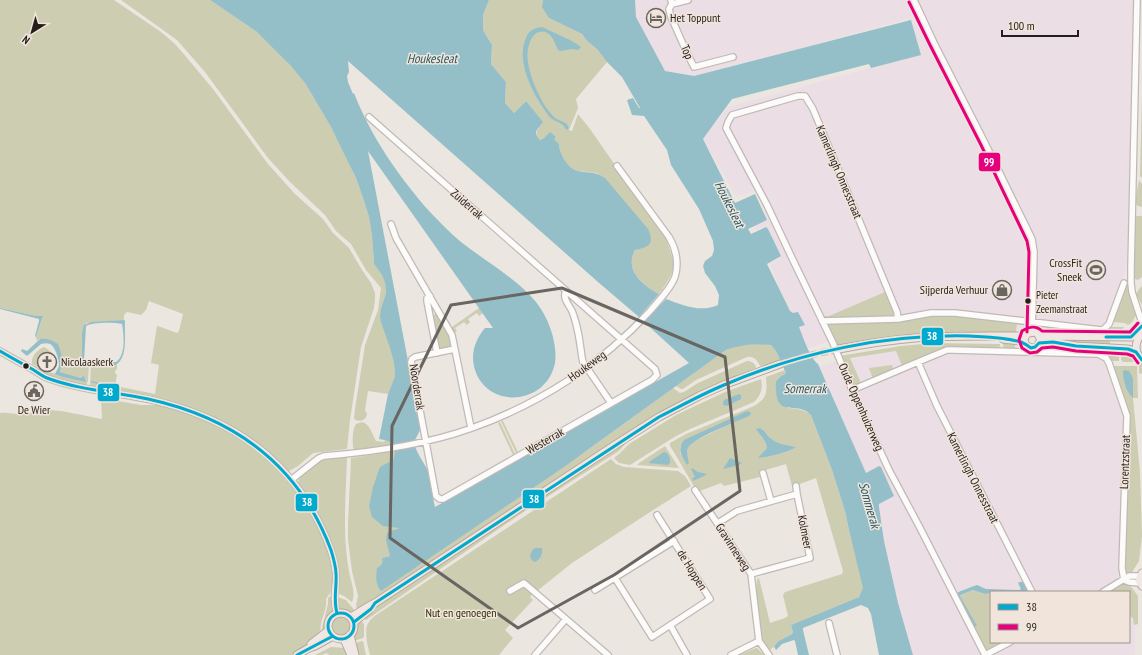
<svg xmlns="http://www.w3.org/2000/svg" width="1142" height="655" font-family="'PT Sans Narrow',sans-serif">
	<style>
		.industrial { fill: #ebdee4 }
		.green { fill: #cdcdb2; fill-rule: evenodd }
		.water { fill: #94bfc9 }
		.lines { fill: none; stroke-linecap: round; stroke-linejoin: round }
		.major-tunnel { stroke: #c4beb9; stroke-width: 7; stroke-dasharray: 7 3.5; stroke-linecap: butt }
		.minor-casing { stroke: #bfbab6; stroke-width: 8 }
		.major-casing { stroke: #b7a7a1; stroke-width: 9 }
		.minor { stroke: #fcfbfa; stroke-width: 5.5 }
		.major { stroke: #f0e8e5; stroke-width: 7 }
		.bus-1-casing { stroke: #f1e5db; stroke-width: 6 }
		.bus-2-casing { stroke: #f1e5db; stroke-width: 6 }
		.bus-1 { stroke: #00a9ce; stroke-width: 3 }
		.bus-2 { stroke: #e5007d; stroke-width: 3 }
		.marked { fill: none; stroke: #696560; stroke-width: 3; stroke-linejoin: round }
		.bus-dot { fill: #231f1b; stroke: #f1e5db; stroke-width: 1.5 }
		.labels { text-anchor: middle; stroke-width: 3; stroke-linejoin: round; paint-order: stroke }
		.bus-label { font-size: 11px; fill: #231f1b; stroke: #f1e5db; text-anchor: start }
		.poi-label { font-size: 12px; fill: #231f1b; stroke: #f1e5db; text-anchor: start }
		.street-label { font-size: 12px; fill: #231f1b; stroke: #f1e5db }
		.park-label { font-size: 12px; fill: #2c2f05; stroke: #f1e5db }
		.water-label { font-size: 13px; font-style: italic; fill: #245a67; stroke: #f1e5db }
		.line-badge { stroke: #f1e5db; stroke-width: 1.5 }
		.badge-label { font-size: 11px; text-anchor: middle; font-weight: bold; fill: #fff }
	</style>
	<rect width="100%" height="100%" fill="#ece6e0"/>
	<path class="industrial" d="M619,0H1135L1130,212L1127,263L1124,276L1103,333L921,323L863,331L806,349L789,314L770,263L779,259L764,227L755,230L756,222L765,218L759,191L736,196L703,139L728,107L913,56L908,19L771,56L694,80L663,75Z
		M954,344L1020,347L1056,346L1099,350L1124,416L1118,582L1123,592H991V642H1129V601L1135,612V655H907L815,367L852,357Z"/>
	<path class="green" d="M0,0H114L161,32L174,43L182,52L213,89L268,164L295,194L323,219L333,233L349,248L362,270L371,283L375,293V299L374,308L361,347L350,420L347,449L313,453L298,466L289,471C270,454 250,437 228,425C195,407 158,399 121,392V387L155,394L159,365L151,363L157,326H158L177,333L179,331L183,314L149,301L146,310L141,315L127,312L124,315V320L86,323L82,333V363L85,368L86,365L89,364L88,381L86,385C76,386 62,380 52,377V376L43,372L44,371L86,381L84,375L81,378L60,372L62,360L57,343L55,342L39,339L37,341L36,337L43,317L42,316H36L0,308Z
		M121,0H210L257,32L273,46L290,65L305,83L331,127L342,148L356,178L363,198L369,217L372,236L374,264L382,275L385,283L386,293L381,308L394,363L395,376L388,394L368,391L365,410L367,414C366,420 361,422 355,420L354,418L355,409L365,345L378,310L381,288L366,270L351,244L336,231L325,215L290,182L268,158L205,72L177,40Z
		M489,0H542L549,18L582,34L587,41L597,49L607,62L576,99L578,108L569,130L572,131L578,114L590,129L665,237C677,267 677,268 659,294C643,285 624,271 635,250L643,248L597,173C591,172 584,172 578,171C568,169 559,153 559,144L553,139L556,137L550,133L544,138L540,140C535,134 536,130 542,124L526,101L514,113L505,103L506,82L491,64L492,45L483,30V15Z
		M1142,95V178L1140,176Z
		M1139,180L1142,184V207L1138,206L1135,203Z
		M1135,216H1142V277L1138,280L1133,278Z
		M1128,280L1131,294L1138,314C1133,317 1134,323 1128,325L1125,323L1112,322Z
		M1142,286V305L1136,294L1139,289Z
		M885,292L894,310V313L892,316L828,318H823L821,316H829Z
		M479,308L483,313L479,316L477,313L468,319L470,322L467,325L464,322L455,328L457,331L454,333L451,328L452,327Z
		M435,314H438L450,334L452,346L451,348L439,349L433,316Z
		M934,315L956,316L1017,322L1016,334C955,334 894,332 835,346L827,325L829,323Z
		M1048,326L1106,331L1110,327H1124L1122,331L1121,336L1048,334L1047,328Z
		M1110,339V344H1074L1056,340Z
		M1002,341L1015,342V348H1004Z
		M934,343L1000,344V345L999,348L950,347L902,366L896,351L850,358L861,383L855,386L853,384L839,356L901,346Z
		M761,344L771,345L776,351L780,360L761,366H760C757,360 754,356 747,357L696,380L683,389H681L676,386L726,350L739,345Z
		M1048,344L1119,350V361H1112L1107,356L1100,352L1058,350V348L1048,347Z
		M44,347C52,351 57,358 55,367L51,370L43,369L32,364C31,356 37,350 44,347Z
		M1122,351H1131L1142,363V374L1139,373V365L1136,362H1123L1121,360Z
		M747,361C752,361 755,363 756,368L738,375L693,396L373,601L357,610L356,605L358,596L352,571L348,540V524L351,458L396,451L393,460L399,527V529L393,530L390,556L382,558L383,562L381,565L585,452L673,388L680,393L684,392L698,383Z
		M91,363L92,365C99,367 110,367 117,364V369L115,371V373L117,375L115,385L99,382L93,383L114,388L115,386L117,387L115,392L92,387L90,386Z
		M892,365L893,369L873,379L869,368Z
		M1113,366H1137L1138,398H1133L1140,472L1142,536L1139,561L1131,574L1126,572L1124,569L1129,416L1113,370Z
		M785,370L786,373L777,379L788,408C797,409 804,409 811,415L832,470L845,511L849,530L864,588L859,597L791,625L793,632L792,634L781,640L769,651L763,642L756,593L757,579L759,578L770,623L785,618L788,616L783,595L785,592L842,574L843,571L816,478L797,485L792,486L786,464L759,472L760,477L724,486L721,483L700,491L697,488H695L675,454L670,446V443L686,434L754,406C768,398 767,391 766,377ZM750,414L691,443L688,447L685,462L680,453V447ZM760,428C764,431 766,434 770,438C777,445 787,445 795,447C788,453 769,457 759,458L767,448C766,441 762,436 757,431Z
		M761,379C763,389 761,395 754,402L690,429L676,436L630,465L619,463L614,458L620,453L629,444L676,415L725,392Z
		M101,398L141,405H158L192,413L234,434L270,460L284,473L302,499L316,523L327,548L331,562L333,581L330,593L326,599C328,611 318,622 321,634L293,655H0V413C8,412 17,415 25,414C32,413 39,411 46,410C65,410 83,416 102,419Z
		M501,421H503L518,452L516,453Z
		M362,422C370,424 372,434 376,441L384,442L385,440L390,441L394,445L354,451C352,444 352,430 356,424Z
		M500,422L515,454L513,455L498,423Z
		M630,439L619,451L525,511L366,620L362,617L398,591Z
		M665,446L679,468L637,465L639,463Z
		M347,457C346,495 342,534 349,572C351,582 356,593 352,602L344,596L337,593C338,584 339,574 338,565C333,537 314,507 298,483L299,479L301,475L322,459Z
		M611,459L616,464L624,467L678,471L685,476L691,486L647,514L572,563L537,591L526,582V580L518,583L523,586L532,594L530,597L533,600L505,630L513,638L499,655H370C368,647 363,629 369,622C370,619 374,617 376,615Z
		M1123,583L1129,584L1138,596V624L1134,625L1133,618L1129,616V592H1110Z
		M973,590L985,594L991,593V642H1005L988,651L983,648L973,627L960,596Z
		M329,597H331L332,613L328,620L325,629L323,632L322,628L328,604V598Z
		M337,597L346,600L355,611C349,613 339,611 337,604C337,602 337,600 337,597Z
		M332 625a10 10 0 1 1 20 0a10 10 0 1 1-20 0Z
		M360,619L364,624V637L363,638L354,641C353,634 356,625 360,619Z
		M363,641L366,655H357L356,644L358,642Z
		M331,647L345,648L348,655H329L328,654L326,653L323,655H315Z
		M756,648H757L764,655H740Z"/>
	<path class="water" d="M210,0H489L483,15V30L492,45L491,64L506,82L505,103L514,113L526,101L543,122C538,130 532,131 540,140L544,138L550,132L556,137L554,139L559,144C559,153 568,169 578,171C590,174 592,170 605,178L648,229C655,244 649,247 635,250C624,271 643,285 659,294L639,317L598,282L348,61L349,72L347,76L348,82L353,94L354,93C371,137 399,177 430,212C440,222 450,233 461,242C485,261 516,278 536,302C544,312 550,325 553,337C555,346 557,358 554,367C543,405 488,409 475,370C470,354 475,340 485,328H493L368,151L420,424V430L414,442C416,453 424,462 429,473C433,484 432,496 435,507L689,363L644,322L666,299C682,305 701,313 718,305L719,295L715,286L705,273L703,266L705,261L712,256L714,250L713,241L699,209L671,165L667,150L644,116L632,115L627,100L633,98L639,108H640L622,77L607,62L597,49L587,41L582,34L549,18L542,7L543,1L542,0H635L636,17L665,71L694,76L911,20L921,55L871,68L869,64L732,99L703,139L735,203L755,194L767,220L748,229L751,234L766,227L768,229L781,256L767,264L790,311L793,313L798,312L805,325L799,327C803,337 810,358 818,364L866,473L879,466L881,467L894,496L879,504V507L884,541L898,603L913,655H879L871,614L868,608L861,605L803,628V630L809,655H798L795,641L794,640L782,644L776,650L774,647C778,640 785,638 792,634L793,632L791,625L859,597L863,588L849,530L845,511L832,470L811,415C809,414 808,412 806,411C792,404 777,415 776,390C775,379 777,379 786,373L776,351L771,345C754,344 743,344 726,350L564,467L381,591C375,583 376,577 377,568C382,565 383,563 382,558L390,556L386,540L387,533L393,530L398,529L399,528L383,526L372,517L369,506L373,487L380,467L393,460C398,444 395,442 379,439L388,394L395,376L394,363L390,348L381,322L380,316L381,308L386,293L385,283L382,275L374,264L372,236L369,217L363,198L356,178L331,127L305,83L290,65L257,32Z
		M542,27L572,41L581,47L578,50L572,49L560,51L558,50C556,46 554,40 551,36C542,26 531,34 529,45C526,54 528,63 530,72C534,86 543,106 553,116C558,122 566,120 569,128L567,130C565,129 565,127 563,125C558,121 552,121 548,115C534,96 515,62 526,38C529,30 534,28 542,27Z
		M0,308L36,316H43L36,337L35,336L39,321V319L0,309Z
		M124,320L125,321C124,336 130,366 108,367C103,367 96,366 92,365V362H116C126,355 124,335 122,324C115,322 92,322 86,326L84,362L88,364L85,366V368H84L82,363V333L84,325L91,322Z
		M40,339C46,338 53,340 58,344C60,350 64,359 62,366C61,368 60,370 60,372L81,378L84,375L86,382L63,377L55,374C56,371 59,368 59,365C59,362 58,358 57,355C54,346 51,341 41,344L27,356L21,351L22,349L27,351Z
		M1124,370L1129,371L1132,376L1133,380V398C1127,393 1123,381 1123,372Z
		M91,381L112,385H115V388L93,383L91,382Z
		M739,394L741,395V399L727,406L723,405V403L724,400Z
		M747,411L750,412L751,414L749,416C738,421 691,439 688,448C686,453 688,458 689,463L687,465C681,455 677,450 684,440Z
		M760,428C764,430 766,434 769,437C776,444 786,445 796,447C787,453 769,457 758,458L767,448C766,439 760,436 756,429Z
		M664,452L667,453L670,458V463L668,465L649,463V462Z
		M730,458L742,463L739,465L723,469Z
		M692,468L698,472L707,474L704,476L693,481L692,478L695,477L691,469Z
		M536,548H542C543,554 540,561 534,562L531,559L530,555L533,549Z
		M1020,582H1024L1029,592H991V593L985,594L973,590L961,595L960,596L977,626L973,627L955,594C962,590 969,588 977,585L986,589L1019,590L1021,589L1018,583Z"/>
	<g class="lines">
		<path class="major-tunnel" d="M780,364L806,356L839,349"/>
		<g class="minor-casing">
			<path id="minor" d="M671,0L672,4L669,9L671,17L687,53L694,67L733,57
				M914,0L934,43L985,143L1032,239L1034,252L1032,332
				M1137,0L1131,267V283L1132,292L1142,323
				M672,4L688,0
				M369,117L655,369L657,375L652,380L443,499H440L436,496L411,362L412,359L415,357L455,349
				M391,224L396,238L452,335L471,428
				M566,291C562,298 569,305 572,311C578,326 580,342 582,358L583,362L611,403
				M430,296L427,298V301L437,353
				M898,319L897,312L852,203L813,109L805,96H798L732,115L728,122L726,128L767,205L791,256L833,343L852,390L889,470L919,526L985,655
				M822,321L898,319L931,313H955L1101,330L1104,329L1109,324L1124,283
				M0,351C10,357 21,363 32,369C37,372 42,376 47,378C83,391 123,393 160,402C243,423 302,469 331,551C333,558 335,566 336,574C336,589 332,598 337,613
				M918,362L937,406L1032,592
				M852,390L918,362L947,350H952L1098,354L1106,358L1109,363L1127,416L1122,568L1124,580
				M763,473L771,501
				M291,480L319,458L324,456C374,452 425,445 472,428C539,404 602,364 650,311C659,300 670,290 675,277C679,263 676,249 669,237L617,166
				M796,486L797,494
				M695,490L751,574L759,641L769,655
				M718,523L737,511L797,494L810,558L751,574
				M615,578L652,637L710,599L657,515
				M1124,580L1129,582L1140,583
				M595,590L674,541
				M510,591L524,583L608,655
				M1103,592L1129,576H1140
				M829,623L837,655
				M670,625L687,655
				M535,655L566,619
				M731,655L759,641
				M985,655L1010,642"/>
		</g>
		<g class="major-casing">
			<path id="major" d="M1142,332C1135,342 1133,351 1142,360
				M1039,336L1131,337L1134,335L1142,326
				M1003,339C1009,340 1016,340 1022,342C1026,344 1027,348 1033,348C1043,347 1042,336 1035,332L1028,333L1024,338L1025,344
				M1039,343L1053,342L1076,346L1128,349L1136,352
				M839,349C865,344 890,340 915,338C952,335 989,336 1025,336
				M1142,573L1139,580L1142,586
				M328 626a13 13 0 1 1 26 0a13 13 0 1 1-26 0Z
				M351,617L369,606L375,603L615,445L659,417L699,396L726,384L780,364
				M354,622L369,610
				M350,635L355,655
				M344,639L351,655
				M311,644L329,630
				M297,655L309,648L315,646L333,636"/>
		</g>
		<use href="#minor" class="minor"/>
		<use href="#major" class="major"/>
		<g class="bus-1-casing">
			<path id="bus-1" d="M1106,337H1131L1142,326
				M0,351C10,357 21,363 32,369C37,372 42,376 47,378C79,390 115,392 148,399C235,418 299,465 331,550C333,557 336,566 336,574C337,587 333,599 337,613
				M328 626a13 13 0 1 1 26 0a13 13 0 1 1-26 0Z
				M354,622L371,609L375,603L659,417C681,406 702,394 724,385C801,352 886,334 969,336C986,337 1004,337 1021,342C1024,343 1028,346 1031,348L1035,347L1039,343L1053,342L1076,346L1128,349L1136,352L1142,360
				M297,655L333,636"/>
		</g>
		<g class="bus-2-casing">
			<path id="bus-2" d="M909,2L930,45L981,145L1027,241L1029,252L1027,332
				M1138,363L1133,356L1127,354L1076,351L1053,347L1042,348L1037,352L1030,353L1022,348L1019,340L1022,331C1028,327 1036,325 1042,331L1130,332L1138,323"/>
		</g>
		<use href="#bus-1" class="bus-1"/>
		<use href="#bus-2" class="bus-2"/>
	</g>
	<path class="marked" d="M562,288L725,357L740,491L614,575L518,628L390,538L392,426L451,305Z"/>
	<defs>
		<g id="hotel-ring" transform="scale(1)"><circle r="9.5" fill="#f1e5db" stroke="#696560" stroke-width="1.5"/><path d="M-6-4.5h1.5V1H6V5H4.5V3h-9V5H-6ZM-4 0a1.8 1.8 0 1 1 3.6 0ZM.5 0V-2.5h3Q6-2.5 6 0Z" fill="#696560"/></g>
		<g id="stadium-ring" transform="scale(1)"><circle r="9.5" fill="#f1e5db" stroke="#696560" stroke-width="1.5"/><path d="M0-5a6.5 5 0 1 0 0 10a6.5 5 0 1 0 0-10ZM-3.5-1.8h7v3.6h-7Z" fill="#696560"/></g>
		<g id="shop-ring" transform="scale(1)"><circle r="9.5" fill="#f1e5db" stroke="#696560" stroke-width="1.5"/><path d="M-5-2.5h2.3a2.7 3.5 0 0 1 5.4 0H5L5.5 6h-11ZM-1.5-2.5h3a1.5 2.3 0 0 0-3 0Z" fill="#696560"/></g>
		<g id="church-ring" transform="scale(1)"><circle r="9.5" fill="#f1e5db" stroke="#696560" stroke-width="1.5"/><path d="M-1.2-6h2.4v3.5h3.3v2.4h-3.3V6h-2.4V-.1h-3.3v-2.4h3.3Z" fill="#696560"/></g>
		<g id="civic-ring" transform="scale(1)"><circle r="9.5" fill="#f1e5db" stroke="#696560" stroke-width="1.5"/><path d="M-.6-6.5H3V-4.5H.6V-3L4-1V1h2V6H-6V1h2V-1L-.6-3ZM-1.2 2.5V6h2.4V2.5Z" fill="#696560"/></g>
	</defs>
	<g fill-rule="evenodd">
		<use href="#hotel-ring" x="656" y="18"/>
		<use href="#stadium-ring" x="1096" y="270"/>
		<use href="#shop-ring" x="1002" y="290"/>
		<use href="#church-ring" x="47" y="362"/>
		<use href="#civic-ring" x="34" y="391"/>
	</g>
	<g class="bus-dot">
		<circle cx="1028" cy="301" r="3.5"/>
		<circle cx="26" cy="366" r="3.5"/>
	</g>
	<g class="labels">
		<g class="bus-label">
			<text x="1036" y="299">Pieter<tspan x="1036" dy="14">Zeemanstraat</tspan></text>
		</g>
		<g class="poi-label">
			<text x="670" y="22">Het Toppunt</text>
			<text x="1082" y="267" text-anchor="end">CrossFit<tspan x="1082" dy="14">Sneek</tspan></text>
			<text x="988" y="294" text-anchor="end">Sijperda Verhuur</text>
			<text x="61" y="366">Nicolaaskerk</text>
			<text x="34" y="414" text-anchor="middle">De Wier</text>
		</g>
		<g class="street-label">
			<text transform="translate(687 52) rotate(66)" y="4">Top</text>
			<text transform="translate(839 172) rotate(67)" y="4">Kamerlingh Onnesstraat</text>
			<text transform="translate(467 204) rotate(41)" y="4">Zuiderrak</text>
			<text transform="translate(587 366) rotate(-36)" y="4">Houkeweg</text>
			<text transform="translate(417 387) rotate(81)" y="4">Noorderrak</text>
			<text transform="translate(861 407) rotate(66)" y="4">Oude Oppenhuizerweg</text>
			<text transform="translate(545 441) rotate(-30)" y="4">Westerrak</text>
			<text transform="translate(1125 462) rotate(-88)" y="4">Lorentzstraat</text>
			<text transform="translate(973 478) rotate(63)" y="4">Kamerlingh Onnesstraat</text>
			<text transform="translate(805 532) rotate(79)" y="4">Kolmeer</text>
			<text transform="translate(733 547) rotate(57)" y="4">Gravinneweg</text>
			<text transform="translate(692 570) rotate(58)" y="4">de Hoppen</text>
		</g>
		<g class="park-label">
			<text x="461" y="617">Nut en genoegen</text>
		</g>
		<g class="water-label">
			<text x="432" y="63">Houkesleat</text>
			<text transform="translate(730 204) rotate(63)" y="5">Houkesleat</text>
			<text x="805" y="393">Somerrak</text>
			<text transform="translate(870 505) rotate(74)" y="5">Sommerak</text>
		</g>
	</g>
	<g class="line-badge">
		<rect x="978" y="152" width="23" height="20" rx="4" fill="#e5007d"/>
		<rect x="921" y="327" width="23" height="19" rx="4" fill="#00a9ce"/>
		<rect x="97" y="383" width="23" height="19" rx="4" fill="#00a9ce"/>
		<rect x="522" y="489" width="23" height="20" rx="4" fill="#00a9ce"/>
		<rect x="295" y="493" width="23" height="19" rx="4" fill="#00a9ce"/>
	</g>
	<g class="badge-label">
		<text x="989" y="166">99</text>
		<text x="932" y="340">38</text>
		<text x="108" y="396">38</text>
		<text x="534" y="503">38</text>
		<text x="307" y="506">38</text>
	</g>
	<rect x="990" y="591" width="140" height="52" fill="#f1e5db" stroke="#9f968e"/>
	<rect x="998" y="604" width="20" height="6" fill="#00a9ce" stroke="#9f968e"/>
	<text x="1026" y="611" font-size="12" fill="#231f1b">38</text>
	<rect x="998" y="624" width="20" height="6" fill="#e5007d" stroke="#9f968e"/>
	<text x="1026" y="631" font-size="12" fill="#231f1b">99</text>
	<g transform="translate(32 32) rotate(217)" stroke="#f1e5db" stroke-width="3" paint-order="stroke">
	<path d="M0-3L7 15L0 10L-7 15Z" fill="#231f1b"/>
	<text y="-6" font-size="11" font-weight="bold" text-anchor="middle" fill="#231f1b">N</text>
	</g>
	<path d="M1002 30v6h76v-6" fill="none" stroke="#231f1b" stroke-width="2"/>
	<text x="1008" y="30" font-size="12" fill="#231f1b" stroke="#f1e5db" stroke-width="3" paint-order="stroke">100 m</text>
</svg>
